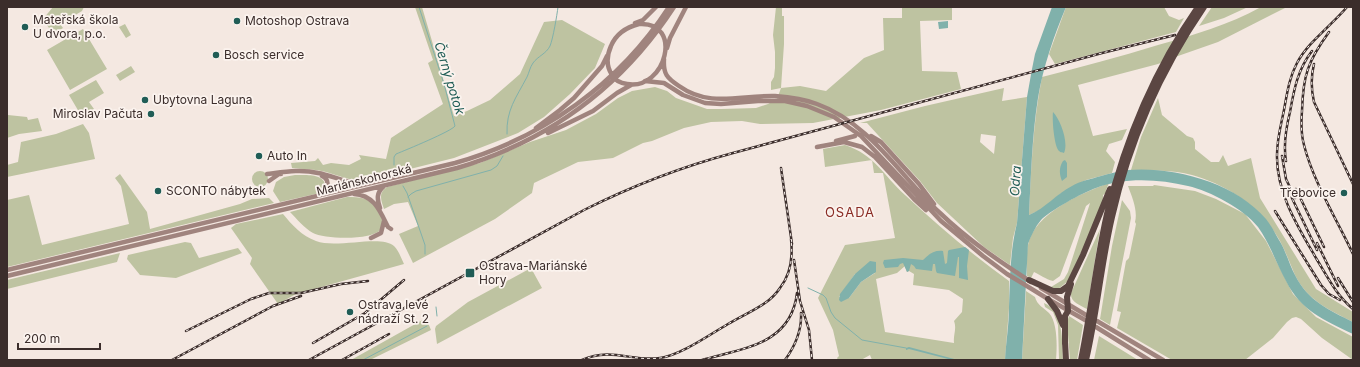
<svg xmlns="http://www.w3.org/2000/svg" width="1360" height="367" font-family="Inter,sans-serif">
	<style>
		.green { fill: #bec3a1; fill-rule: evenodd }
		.water { fill: #80b1ab }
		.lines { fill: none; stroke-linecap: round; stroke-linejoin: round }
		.stream { stroke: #80b1ab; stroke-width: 1 }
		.secondary { stroke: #a0847e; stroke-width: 4.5 }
		.motorway { stroke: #5b4642; stroke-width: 6 }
		.rail-casing { stroke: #3b2d2b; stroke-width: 2.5 }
		.rail { stroke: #fbf3ee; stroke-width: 1; stroke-dasharray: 3; stroke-linecap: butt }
		.poi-dot { fill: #205d56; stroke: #fbf3ee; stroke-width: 1.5 }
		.labels { text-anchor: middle; stroke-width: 3.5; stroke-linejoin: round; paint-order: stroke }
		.poi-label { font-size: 12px; fill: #3b2d2b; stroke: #fbf3ee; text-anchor: start }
		.street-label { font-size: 12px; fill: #3b2d2b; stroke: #fbf3ee }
		.water-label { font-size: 13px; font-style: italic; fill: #205d56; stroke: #fbf3ee }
		.neighbourhood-label { font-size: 13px; letter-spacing: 1px; fill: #8a2b24; stroke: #fbf3ee }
	</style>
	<rect width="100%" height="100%" fill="#f4e8e1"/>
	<path class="green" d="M53,7H84L82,11L60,24L63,28L53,34L43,19Z
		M415,7H422L454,116L467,111L490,100L520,74L544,22L562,20L605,44L595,68L570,94L544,117L518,133L454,158L362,181C348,180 340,176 326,172C315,169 303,169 292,168L291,163L315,161L318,158L323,165L331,163L349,165L361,159L359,155L386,159L391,138L443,104L428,63L433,60Z
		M776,7H782V16H784V44L781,88L800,86L826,91L864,58L884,50L883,18H902V7H952V20L920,21L922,71L957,72L961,89L881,110L813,123L760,124L742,121L711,122L684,128L652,141L643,143L613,158L578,162L534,183L532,193L495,219L413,263L399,234L418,226L408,202L394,204L384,209C381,200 378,193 387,187L480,163L530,142L566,130L596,114L618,98L632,91L655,87L667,91L676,98L707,109H721L756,108L768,104L777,99L781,88L771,90V82L774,77L775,68V52L773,35Z
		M1066,7H1164L1169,16L1179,20L1184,18L1176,32L1055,64L1049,54Z
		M1212,7H1248L1224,18L1199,26Z
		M1261,7H1287L1218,42L1178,56L1158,64L1078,85L1093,136L1127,129L1122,140L1109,144L1106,151L1115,162L1112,173L1086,180L1060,194L1044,208L1029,215C1031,169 1033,122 1042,77C1081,67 1119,57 1158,45C1194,35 1228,25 1261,7Z
		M125,24L131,35L126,38L119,27Z
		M83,29L107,69L70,90L47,50Z
		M131,66L135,72L120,81L116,75Z
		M96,80L104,93L89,102L94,109L82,117L69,95Z
		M1004,88L1002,101L1027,97L1017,223L1013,238L1010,265L984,247L937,203L920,181L867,123H860L925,106ZM981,134L996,136L994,154L980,142Z
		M1158,98L1162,115L1187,136L1193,138L1195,142V149L1211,162H1219L1223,155L1228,166L1251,158L1260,198L1316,289L1353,312V322C1329,310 1307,300 1295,275C1290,264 1286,252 1280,241C1262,208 1228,185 1192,175C1172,170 1151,170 1131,170L1141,137Z
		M8,115L27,117L28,120L38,118L42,131L19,134L7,138V118Z
		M83,124L89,133L95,159L7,177V165L18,162L21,142L56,134Z
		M845,145C875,155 883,175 905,195C938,226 973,255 1009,281V308L1005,360H872L870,355L861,360H838L837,358L839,356L833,330L818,298L845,245L895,238L883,173H874L872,160L825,167L823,149ZM905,266L907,272L909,271L914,274L913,285L949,290L963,299L962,312L954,321C957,329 953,335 954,343L885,332L876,279L897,273ZM875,273L861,282L849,298L839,297L855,274Z
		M252 179a8 8 0 1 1 16 0a8 8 0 1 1-16 0Z
		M120,174L147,212L150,229L240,204L252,199L269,198L274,203L7,267V200L29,195L42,245L129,224L121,186L115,178Z
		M295,175C304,175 324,173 325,185L320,193L280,202L273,191L276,182L284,177Z
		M1109,183L1106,190H1107L1106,193L1103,195V202L1080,256L1068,281L1057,290L1051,287L1064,279L1068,272L1090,203L1086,206L1060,276L1053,281C1045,279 1041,275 1034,272L1031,278L1027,276C1027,266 1026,255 1028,245C1034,213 1082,193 1109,183Z
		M1154,185L1195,191L1216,199L1245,214L1266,241L1293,294L1316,317L1353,337V360L1322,338L1301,319L1296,317L1292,318L1287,322L1273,338L1245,360H1172L1117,328L1121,312L1117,311L1126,261L1129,258L1136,224L1135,222C1138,210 1132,197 1128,186H1153Z
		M347,197C353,197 359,197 365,199C374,202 387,219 381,229C373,241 324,239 313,233C304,228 297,219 290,212Z
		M1122,200L1130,211L1131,218L1110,325L1100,319L1112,246Z
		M283,214C292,225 302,236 316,241C337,249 381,234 394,246C399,251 401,258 404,264L296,294L278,304L250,264L252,258L231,228L236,224Z
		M1100,229L1087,309C1080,305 1070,302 1071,293Z
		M185,242L191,243L199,258L238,248L242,253L176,278L140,275L127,259L128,255Z
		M120,253L117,262L7,289V280Z
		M531,268L542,288L437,344L435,329L436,326L468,302Z
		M1026,291L1035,297C1037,305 1044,308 1049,313C1058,323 1057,348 1056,360H1022Z
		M1044,303C1064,311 1062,342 1063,360H1059L1058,325L1053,312L1045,307Z
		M1069,316L1083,325L1077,360H1070L1067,322Z
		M426,318L431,330L370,360H351Z
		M1099,336L1138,360H1094Z"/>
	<path class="water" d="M1052,7H1066C1054,36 1043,67 1038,98C1032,136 1031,176 1029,215C1046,208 1056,194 1072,186C1080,181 1091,179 1101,176C1109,174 1118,171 1127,170C1173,166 1235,182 1266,219C1271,225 1275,233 1279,240C1286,251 1289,264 1295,275C1308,301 1329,310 1353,322V334C1324,320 1301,311 1286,281C1276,263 1270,244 1258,227C1244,209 1210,191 1188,186C1159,179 1124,177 1096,188C1082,193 1051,210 1041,220C1035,227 1031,236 1028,244L1022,360H1005C1006,342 1009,325 1009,307C1010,279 1010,251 1017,223L1027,97L1032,69L1035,54Z
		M948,21V28L939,29L938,22Z
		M1053,112C1060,119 1069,142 1064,153C1062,152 1061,153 1059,151C1054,146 1052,119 1053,112Z
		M1065,160L1067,163V177L1062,181C1059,174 1059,167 1063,161Z
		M965,247L969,250L967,266L968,280L959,278V257H958L955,276L937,273L936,271L935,264H933L932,271L916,269L914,266L911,264L909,271L907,272L903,263L900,264L898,267L885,268L883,263L884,260L903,258L923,260C929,254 934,250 943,251L945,264L947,263L948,251L949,250Z
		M870,261L876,262V272L861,282L849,298L841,302L839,300L840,294L855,274Z
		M909,347L958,360H952L909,349L906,350V348Z"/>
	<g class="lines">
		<path class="stream" d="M507,134C506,110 516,98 527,77C529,73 530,67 533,63C538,56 546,54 550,46C553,39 557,15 558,7
			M394,165V157L396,154C406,150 452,131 455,126L444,84L419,7
			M403,186L407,193L425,245V254
			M408,197L411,194L416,191L491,170L497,166L503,156
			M808,288L823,295L826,298L831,312L835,318L862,340L906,348
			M436,307L437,316
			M363,360L427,326"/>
		<path class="secondary" d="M635,23L643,20L656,7
			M639,24C684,21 666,91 627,84C621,83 615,81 612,75C606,66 607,55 611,46C616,34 627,27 639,24Z
			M667,48L670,38L686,7
			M664,59C663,74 667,78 679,86C710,108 740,95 775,96C789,97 804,99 817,104C870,123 900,176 940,213C968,240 999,261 1031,282
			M645,81L664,83L683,95L705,103L721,104L758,101H785L807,106L834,117L861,136L941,221L983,256L1007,274L1048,299L1085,320
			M536,128L560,110L574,98L602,66L607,56
			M548,133L593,111L617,93L631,85
			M871,136L881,142L919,184L934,204
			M836,141L855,136
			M817,147L844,142L862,147L875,157L914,199L926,210
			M267,174C284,172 301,169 318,173C332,175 346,184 361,183
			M322,176C331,180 327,188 323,194
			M269,181L279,174H281
			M354,194C374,195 380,211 388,227L391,229
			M380,208C377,199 376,193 384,186
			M371,238L381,233L384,221
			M7,270L455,163C543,138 619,84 669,7
			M7,276L457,168C548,141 622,87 674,7
			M1041,288L1086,315
			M1097,321L1163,360
			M1096,327L1149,360"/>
		<path class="motorway" d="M1029,280L1053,291H1061L1068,286L1083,255L1110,189
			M1048,299L1057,311L1063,325
			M1065,342L1066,360
			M1065,344V316L1068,311L1067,297L1071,284
			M1081,360C1091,312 1096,262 1107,214C1125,140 1155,69 1198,7
			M1086,360C1097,313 1101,264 1112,217C1129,142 1161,70 1204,7"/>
		<g class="rail-casing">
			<path id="rail" d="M1347,7C1331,26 1308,42 1297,63C1289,78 1287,94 1284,110C1281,125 1277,139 1277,155C1276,192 1298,227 1316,258C1327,276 1336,295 1353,309
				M1329,32C1308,61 1303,75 1302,111C1301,123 1301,134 1304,145C1313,181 1337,220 1353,254
				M1314,64C1311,76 1311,89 1314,102L1353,184
				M1282,156L1286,179L1295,198
				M1286,161C1283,144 1286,128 1290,112C1294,89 1298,69 1312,51
				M781,168L792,244
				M1296,189L1324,247
				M1290,194L1317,250
				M1275,211L1321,285L1329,294L1340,300
				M1317,243L1338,286
				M794,260L800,301L809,330L812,360
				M1338,278L1353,302
				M186,331L251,299L269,293H301L341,284L368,281
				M313,343L365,313L404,280
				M172,360L273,306L301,296
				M309,360L584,210C632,186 681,167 733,153L1102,53L1175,35
				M342,360L389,334
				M582,360C612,347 632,362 660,358C681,355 709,335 728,324C740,317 753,311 765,303C771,299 776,294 780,288C791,274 793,257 791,239
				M702,360C743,348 791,345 797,293
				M785,360C795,346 802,331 801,313"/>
		</g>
		<use href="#rail" class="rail"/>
	</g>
	<g class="poi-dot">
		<circle cx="237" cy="21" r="4"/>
		<circle cx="25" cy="27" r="4"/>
		<circle cx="216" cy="55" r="4"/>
		<circle cx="145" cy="100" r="4"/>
		<circle cx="151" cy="114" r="4"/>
		<circle cx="259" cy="156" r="4"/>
		<circle cx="158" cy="191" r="4"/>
		<circle cx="1344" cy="193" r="4"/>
		<rect x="465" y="268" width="10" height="10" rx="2"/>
		<circle cx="350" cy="312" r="4"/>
	</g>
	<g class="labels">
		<g class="poi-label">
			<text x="33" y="24">Mateřská škola<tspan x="33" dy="14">U dvora, p.o.</tspan></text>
			<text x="245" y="25">Motoshop Ostrava</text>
			<text x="224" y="59">Bosch service</text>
			<text x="153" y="104">Ubytovna Laguna</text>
			<text x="143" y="118" text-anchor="end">Miroslav Pačuta</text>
			<text x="267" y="160">Auto In</text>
			<text x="166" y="195">SCONTO nábytek</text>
			<text x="1336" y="197" text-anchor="end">Třebovice</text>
			<text x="479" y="270">Ostrava-Mariánské<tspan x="479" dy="14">Hory</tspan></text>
			<text x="358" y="309">Ostrava levé<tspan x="358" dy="14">nádraží St. 2</tspan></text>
		</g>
		<g class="street-label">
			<text transform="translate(364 180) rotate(-14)" y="4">Mariánskohorská</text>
		</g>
		<g class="water-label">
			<text transform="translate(450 78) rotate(73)" y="5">Černý potok</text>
			<text transform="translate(1015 181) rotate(-86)" y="5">Odra</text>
		</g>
		<g class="neighbourhood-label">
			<text x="850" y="217">OSADA</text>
		</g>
	</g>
	<rect width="1360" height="367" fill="none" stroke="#3b2d2b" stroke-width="16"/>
	<path d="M18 343v6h82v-6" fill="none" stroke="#3b2d2b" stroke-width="2"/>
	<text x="24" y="343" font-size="12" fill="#3b2d2b" stroke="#fbf3ee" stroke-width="3" paint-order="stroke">200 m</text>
</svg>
